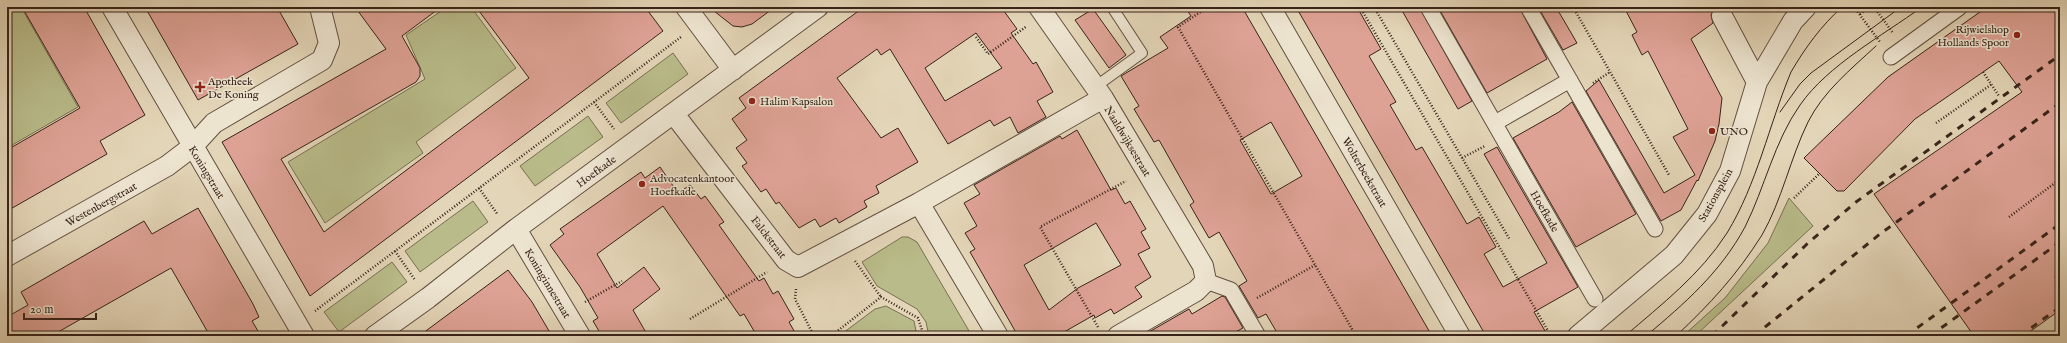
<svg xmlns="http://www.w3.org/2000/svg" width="2067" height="343" font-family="'IM FELL English',serif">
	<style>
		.green { fill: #b9bc8a; stroke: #787052 }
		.building { fill: #dea295; stroke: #38231a; fill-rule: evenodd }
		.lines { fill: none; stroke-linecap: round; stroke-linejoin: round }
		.service-casing { stroke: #635041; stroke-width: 12 }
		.pedestrian-casing { stroke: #635041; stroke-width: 17 }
		.minor-casing { stroke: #635041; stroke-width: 22 }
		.path { stroke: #38231a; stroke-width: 2.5; stroke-dasharray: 1 2; stroke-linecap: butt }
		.service { stroke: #ede4d0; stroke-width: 10 }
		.pedestrian { stroke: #ede4d0; stroke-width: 15 }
		.minor { stroke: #ede4d0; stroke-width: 20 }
		.tram { stroke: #38231a; stroke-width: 1 }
		.rail { stroke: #38231a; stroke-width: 3; stroke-dasharray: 7 7; stroke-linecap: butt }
		.poi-dot { fill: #8f2418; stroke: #ede4d0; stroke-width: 1.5 }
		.labels { text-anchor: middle; stroke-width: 3; stroke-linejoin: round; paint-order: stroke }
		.poi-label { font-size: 11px; fill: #38231a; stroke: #ede4d0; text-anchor: start }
		.street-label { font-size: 11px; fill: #38231a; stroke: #ede4d0 }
	</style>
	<rect width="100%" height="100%" fill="#e3d5b7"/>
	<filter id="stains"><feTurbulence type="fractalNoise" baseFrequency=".005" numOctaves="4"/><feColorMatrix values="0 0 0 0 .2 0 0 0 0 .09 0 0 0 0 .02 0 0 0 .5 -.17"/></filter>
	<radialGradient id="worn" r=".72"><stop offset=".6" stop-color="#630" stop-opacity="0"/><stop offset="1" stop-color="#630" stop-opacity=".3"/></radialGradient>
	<path class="green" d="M7,7H21L78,107L7,148Z
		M447,7H471L516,68L416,142L423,153L325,223L288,162L425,79L406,35Z
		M673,53L688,74L621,123L606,103Z
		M588,116L603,137L535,186L520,166Z
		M1789,198L1813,226L1695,336H1683L1725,298L1768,243Z
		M473,201L488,222L420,272L405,251Z
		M902,237H908L917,242L972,336H929L926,322L917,309L877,286L862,262Z
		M392,262L407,282L339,332L324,312Z
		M886,306L914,321L917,336H839L875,309Z"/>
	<path class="building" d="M22,7H84L145,115L100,141L107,154L7,211V150L80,108Z
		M145,7H277L298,44L198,100Z
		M355,7H441L402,36L420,68V76L416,82L281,159L324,232L529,78L476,7H645L663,31L310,296L222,142L386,49Z
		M709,7H775L752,24L742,27L733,26Z
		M864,7H1001L1017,29L1011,33L1033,64L1036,62L1053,92L1037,101L1046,117L1018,133L1010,117L994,126L990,120L948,144L890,49L881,55L877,49L837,78L881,138L898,128L918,162L876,186L879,193L864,201L867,207L839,223L836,218L820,227L815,219L799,228L779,202L776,204L766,189L761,192L742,166L747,163L736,148L747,140L732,119L746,108L739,98ZM976,33L1002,68L945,101L925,68Z
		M1185,7H1242L1432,336H1279L1266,314L1258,318L1239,286L1247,281L1219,232L1209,238L1190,205L1194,202L1159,140L1154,142L1134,109L1139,106L1121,76L1168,48L1160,37L1191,16ZM1271,122L1302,176L1271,194L1240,140Z
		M1296,7H1357L1381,49L1369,56L1396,102L1390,105L1416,150L1422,147L1467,224L1479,217L1496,247L1484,254L1503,287L1547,263L1484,154L1497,147L1578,287L1534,312L1548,336H1486Z
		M1400,7H1419L1472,101L1458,109Z
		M1438,7H1519L1547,59L1487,93Z
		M1538,7H1556L1577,43L1563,50Z
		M1624,7H1715L1711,15L1713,23L1691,39L1722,98L1719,124L1715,141L1698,181L1697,180L1681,210L1661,221L1586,91L1599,80L1664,193L1695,175L1673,137L1688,129L1648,51L1642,55L1632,35L1637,32Z
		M1987,7H2060V310L2024,336H1974L1874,194L2022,92L1999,61L1915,119L1844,191H1837L1804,158L1888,77Z
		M1093,9L1126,55L1109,68L1075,20Z
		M1572,102L1636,214L1576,247L1513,138L1559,112Z
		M1077,130L1111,190L1116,188L1125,204L1130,201L1146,229L1141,232L1150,248L1138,254L1151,277L1135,287L1142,297L1114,314L1111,309L1095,318L1094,315L1057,336H1018L970,252L975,249L965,233L977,226L964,203L980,194L974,185L1060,136L1062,139ZM1096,223L1121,265L1078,288L1049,310L1024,265Z
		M660,167L678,193L690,185L701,199L705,196L724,222L719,225L759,281L764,278L773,294L778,291L794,319L789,322L797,336H757L744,314L740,316L663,206L597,254L617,288L644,267L660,289L633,310L648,336H602L593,321L598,318L580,287L550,245L564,234L560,229L641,172L645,178Z
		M198,208L253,304L259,317L252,321L261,336H210L171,268L51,336H7V317L28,305L21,292L144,221L152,234Z
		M508,270L532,302L552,336H419Z
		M1222,296L1225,297L1243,328L1228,336H1142L1189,309L1192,314Z"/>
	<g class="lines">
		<g class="service-casing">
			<path id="service" d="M1095,87L1142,53L1112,7"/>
		</g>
		<g class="pedestrian-casing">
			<path id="pedestrian" d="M1428,7L1595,299
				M1528,7L1655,229
				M1891,57L1960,7
				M1495,123L1570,80
				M1206,281L1231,290L1258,336"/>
		</g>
		<g class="minor-casing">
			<path id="minor" d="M112,7L304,336
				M686,7L733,70
				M1039,7L1103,98L1203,266L1206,281L1196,291L1118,336
				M1270,7L1460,336
				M1722,16L1757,82
				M674,114L786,260L798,267L919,203L1103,98
				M919,203L998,336
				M516,229L580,336
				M7,256L167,166L192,147L214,123L322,60L329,43L320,7
				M375,336L428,298L516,229L818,7
				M1578,336L1674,255L1707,214L1730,171L1757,82L1793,21L1806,7"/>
		</g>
		<path class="path" d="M1208,7L1178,27L1356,336
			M1360,7L1551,336
			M1374,7L1510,240
			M1573,7L1669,175
			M1854,7L1880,42
			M1874,7L1893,33
			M1860,14L1870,7
			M976,37L988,54L1027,26
			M1983,72L1999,96
			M1593,83L1610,72
			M594,102L614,129
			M1936,123L1992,84
			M1462,158L1485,146
			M479,188L498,215
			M1794,198L1819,174
			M2009,217L2059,180
			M395,251L415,280
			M855,261L881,297
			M2055,278L2060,274
			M796,289L795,299L814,336
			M1257,298L1315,265
			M585,302L622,281
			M315,311L681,37
			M690,319L767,272
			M1098,327L1040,227L1126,181
			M831,336L881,297L918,318L923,333V336"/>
		<use href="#service" class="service"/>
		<use href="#pedestrian" class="pedestrian"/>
		<use href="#minor" class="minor"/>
		<path class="tram" d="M1780,112L1800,84L1811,73L1901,7
			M1625,336C1662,304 1700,275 1727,233C1757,184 1769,125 1791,72C1805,48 1821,26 1842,7
			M1646,336C1685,303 1720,273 1745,227C1765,187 1774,142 1800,105C1828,65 1882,36 1922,7
			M1676,336C1711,303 1736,276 1762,235C1782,200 1790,159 1808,122C1823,92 1851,69 1876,46"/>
		<path class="rail" d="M1712,336L1807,244L1856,202L2060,55
			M1754,336L1880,234L2060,103
			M1906,336L2060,224
			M1930,336L2060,242
			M2020,336L2060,307"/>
	</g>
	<g class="poi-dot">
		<circle cx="2017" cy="35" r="4"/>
		<path d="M198 81h4v4h4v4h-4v4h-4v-4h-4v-4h4z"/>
		<circle cx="752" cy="101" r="4"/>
		<circle cx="1712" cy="131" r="4"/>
		<circle cx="642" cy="184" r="4"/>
	</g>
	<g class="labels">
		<g class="poi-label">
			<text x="2009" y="33" text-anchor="end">Rijwielshop<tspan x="2009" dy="13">Hollands Spoor</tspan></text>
			<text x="208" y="85">Apotheek<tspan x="208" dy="13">De Koning</tspan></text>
			<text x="760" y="105">Halim Kapsalon</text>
			<text x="1720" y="135">UNO</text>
			<text x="650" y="182">Advocatenkantoor<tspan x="650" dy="13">Hoefkade</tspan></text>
		</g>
		<g class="street-label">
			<text transform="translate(1128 141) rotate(59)" y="4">Naaldwijksestraat</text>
			<text transform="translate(596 171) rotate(-36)" y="4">Hoefkade</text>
			<text transform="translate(207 172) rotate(59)" y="4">Koningstraat</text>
			<text transform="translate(1365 172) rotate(60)" y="4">Wolterbeekstraat</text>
			<text transform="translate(1715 195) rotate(-61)" y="4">Stationsplein</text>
			<text transform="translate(101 204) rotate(-29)" y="4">Westenbergstraat</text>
			<text transform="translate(1545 211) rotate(60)" y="4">Hoefkade</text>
			<text transform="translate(769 237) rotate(52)" y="4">Falckstraat</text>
			<text transform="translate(548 283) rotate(59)" y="4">Koninginnestraat</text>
		</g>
	</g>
	<rect width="2067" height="343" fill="none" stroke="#e3d5b7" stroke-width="24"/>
	<rect x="8" y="8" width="2051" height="327" fill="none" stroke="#38231a" stroke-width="2"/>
	<rect x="12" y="12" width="2043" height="319" fill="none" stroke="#38231a"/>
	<path d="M24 313v6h72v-6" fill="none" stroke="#38231a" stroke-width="2"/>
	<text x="30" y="313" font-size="12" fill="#38231a" stroke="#ede4d0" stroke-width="3" paint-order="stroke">20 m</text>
	<rect width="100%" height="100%" filter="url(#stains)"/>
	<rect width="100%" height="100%" fill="url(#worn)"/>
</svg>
